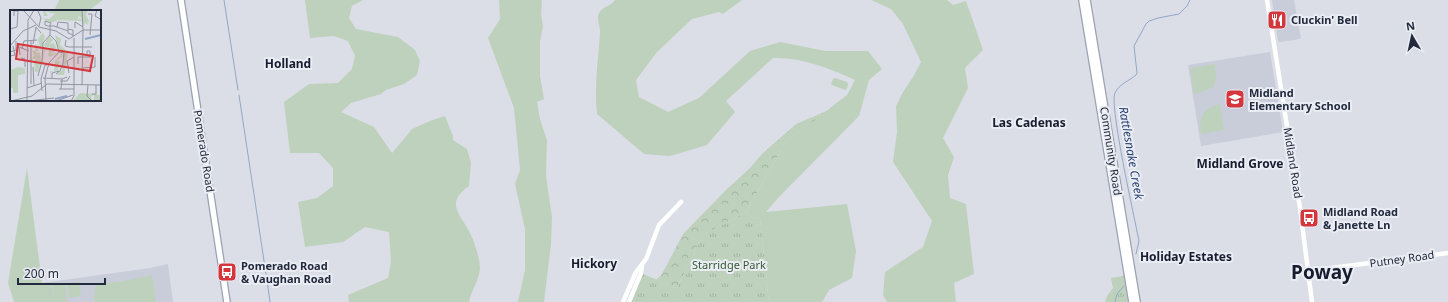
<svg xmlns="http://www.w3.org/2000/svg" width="1448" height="302" font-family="'Noto Sans',sans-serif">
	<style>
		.built { fill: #c9cdd9 }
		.grass { fill: #bed1bc }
		.forest { fill: url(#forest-crowns) }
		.park { fill: url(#park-tufts) }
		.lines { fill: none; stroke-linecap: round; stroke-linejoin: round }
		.stream { stroke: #93a7c9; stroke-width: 1 }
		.primary-casing { stroke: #9aa1b3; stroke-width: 8 }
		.secondary { stroke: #fff; stroke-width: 4.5 }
		.primary { stroke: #fff; stroke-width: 5.5 }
		.labels { text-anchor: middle; stroke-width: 4; stroke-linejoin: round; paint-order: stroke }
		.poi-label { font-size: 11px; font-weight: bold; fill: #242a3d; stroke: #eaedf4; text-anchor: start }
		.street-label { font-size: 11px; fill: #242a3d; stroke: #eaedf4 }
		.park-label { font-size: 11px; fill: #345a31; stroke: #eaedf4 }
		.neighbourhood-label { font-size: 12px; font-weight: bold; fill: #171c2e; stroke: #eaedf4 }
		.water-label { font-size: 12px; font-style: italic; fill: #2d4473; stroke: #eaedf4 }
		.town-label { font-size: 19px; font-weight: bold; fill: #171c2e; stroke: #eaedf4 }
		.inset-river { fill: none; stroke: #93a7c9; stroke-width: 2 }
		.inset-road { fill: none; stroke: #9296a2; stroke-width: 1 }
		.view { fill: #d5363b; fill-opacity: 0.15; stroke: #d5363b; stroke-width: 2 }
		.inset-edge { fill: none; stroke: #242a3d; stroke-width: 2 }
	</style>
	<defs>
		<pattern id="forest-crowns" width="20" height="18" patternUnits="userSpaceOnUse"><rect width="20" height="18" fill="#bed1bc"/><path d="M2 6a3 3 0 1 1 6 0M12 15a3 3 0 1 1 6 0" fill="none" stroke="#a3b4a2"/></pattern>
		<pattern id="park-tufts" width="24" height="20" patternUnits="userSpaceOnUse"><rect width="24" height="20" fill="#bed1bc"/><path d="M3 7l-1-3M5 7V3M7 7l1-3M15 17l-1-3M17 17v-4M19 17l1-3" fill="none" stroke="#a3b4a2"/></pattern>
	</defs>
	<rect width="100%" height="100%" fill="#dbdee6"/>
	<path class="built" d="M1272,0H1294L1301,38L1300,39L1280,42L1278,41Z
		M1270,52L1283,132L1201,146L1188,65Z
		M168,264L173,302H46L42,283L150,268Z"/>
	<path class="grass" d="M59,0H103L88,11H54Z
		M305,0H363L352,6L349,18L356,29L398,37L415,50L420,61L417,75L404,84L386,90L381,94L351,103L341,112L374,127L392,153L412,129L430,121L445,116L453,136V140L467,149L471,163L469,186C464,190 456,196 456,203C455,212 465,223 469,231C474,241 479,255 480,267C480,280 471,290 469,302H349L348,295L388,278L391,262L389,232L365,227L343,242L305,247L298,202L317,198L333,186V168L319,153H290L284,102L309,84L338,83L352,69L355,56L348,41L334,36L310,38Z
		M499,0H541L542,1L541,14L543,27L540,41V76L544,99L537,102L540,119L547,140L546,176L552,217L551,244L544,302H518L525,270V229L515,184L520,170L514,108L488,38L500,19Z
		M615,0H742L723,14L719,12L692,19L657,52L636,80L639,97L668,112L699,98L750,51L780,42L825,51H868L882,69L869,80L859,116L778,198L766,212L847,204L856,251L852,278L829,290L822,302H769L760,218L754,219L746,212L786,142L847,95L855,80C829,68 801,57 773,58L726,101L735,112L707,145L670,156L644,154L597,114C594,88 598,61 600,34C601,28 596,19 599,13C602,7 611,6 615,0Z
		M871,0H947L953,5L966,1L983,50L965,68L968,88L943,138L954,157L948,175L950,198L966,204L974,274L954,283L956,302H887L883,295L885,272L923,247L932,221L893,162L897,132L896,106L903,92L913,77L921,62L903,24L891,9Z
		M1215,64L1216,76L1214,86L1205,91L1194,94L1190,69L1191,68Z
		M835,78L847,82L848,84L847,89L845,90L832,85L831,84L833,79Z
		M1220,104L1224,129L1223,130L1201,134C1199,116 1202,109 1220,104Z
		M27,168L42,283L51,282L54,300L53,285L65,284L67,298L59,299H67L68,302H14L8,283Z
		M152,275L156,302H94L95,287L100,283L118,282Z
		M79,282L81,296L69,298L67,283Z"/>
	<path class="forest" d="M827,111L786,142L746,212L703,235L677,288L656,280L662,274L683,234L726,190L750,168L762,154L796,124Z"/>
	<path class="park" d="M746,212L754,219L760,218L769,302H631L643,274L677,288L703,235Z
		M1124,276L1128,302H1105L1107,296L1113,288L1111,278Z"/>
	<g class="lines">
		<path class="stream" d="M224,0L238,90
			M239,95L266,274
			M1136,254L1139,241C1135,220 1109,105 1115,93C1119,84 1129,81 1136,75L1137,73L1134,46L1146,24L1149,21L1158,18L1179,14L1187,6L1190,0
			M267,280L270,302
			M1115,302L1117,294L1124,286"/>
		<g class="primary-casing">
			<path id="primary" d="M181,0L227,302
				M1082,0L1132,302
				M1087,0L1137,302"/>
		</g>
		<path class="secondary" d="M1267,0L1300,208L1312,302
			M1308,271L1448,253
			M623,302L636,272L646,259L659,225L681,202
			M629,302L641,273L642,265"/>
		<use href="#primary" class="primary"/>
	</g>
	<defs>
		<g id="restaurant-square" transform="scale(1)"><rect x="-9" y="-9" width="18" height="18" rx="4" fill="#d5363b" stroke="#eaedf4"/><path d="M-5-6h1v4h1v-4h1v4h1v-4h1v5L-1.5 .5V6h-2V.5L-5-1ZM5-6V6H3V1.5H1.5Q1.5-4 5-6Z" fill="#fff"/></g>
		<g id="school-square" transform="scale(1)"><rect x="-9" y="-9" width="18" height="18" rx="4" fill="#d5363b" stroke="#eaedf4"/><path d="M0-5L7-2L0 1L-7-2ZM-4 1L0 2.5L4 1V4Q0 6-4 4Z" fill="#fff"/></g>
		<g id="bus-square" transform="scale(1)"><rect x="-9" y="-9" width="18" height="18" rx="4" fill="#d5363b" stroke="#eaedf4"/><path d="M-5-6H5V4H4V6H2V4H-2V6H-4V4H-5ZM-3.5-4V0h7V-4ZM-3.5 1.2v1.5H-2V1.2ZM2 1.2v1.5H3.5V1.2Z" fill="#fff"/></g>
	</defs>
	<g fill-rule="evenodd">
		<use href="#restaurant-square" x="1277" y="20"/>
		<use href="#school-square" x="1235" y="99"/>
		<use href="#bus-square" x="1309" y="218"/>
		<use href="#bus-square" x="227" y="272"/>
	</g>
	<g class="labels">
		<g class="poi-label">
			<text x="1291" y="24">Cluckin' Bell</text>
			<text x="1249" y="97">Midland<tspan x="1249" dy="13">Elementary School</tspan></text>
			<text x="1323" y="216">Midland Road<tspan x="1323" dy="13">&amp; Janette Ln</tspan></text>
			<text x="241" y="270">Pomerado Road<tspan x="241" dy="13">&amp; Vaughan Road</tspan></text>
		</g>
		<g class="street-label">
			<text transform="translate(204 151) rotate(81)" y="4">Pomerado Road</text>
			<text transform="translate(1111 151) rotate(81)" y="4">Community Road</text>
			<text transform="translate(1293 163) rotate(81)" y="4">Midland Road</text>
			<text transform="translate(1402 259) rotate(-8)" y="4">Putney Road</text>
		</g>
		<g class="park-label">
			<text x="729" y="269">Starridge Park</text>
		</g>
		<g class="neighbourhood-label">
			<text x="288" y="68">Holland</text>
			<text x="1029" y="127">Las Cadenas</text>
			<text x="1240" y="168">Midland Grove</text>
			<text x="1186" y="261">Holiday Estates</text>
			<text x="594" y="268">Hickory</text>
		</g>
		<g class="water-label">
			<text transform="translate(1131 153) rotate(80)" y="4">Rattlesnake Creek</text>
		</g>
		<g class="town-label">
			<text x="1322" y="279">Poway</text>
		</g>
	</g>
	<g transform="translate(10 10)">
		<rect width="91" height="91" fill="#dbdee6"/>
		<path d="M33,0H78L76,5L80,13L77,11L79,14L77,12L78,15L75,13L74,16L71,7L69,6L67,10L70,8L72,11L48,10L41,13L32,8L39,9L45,4L35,1L38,6H34ZM32,23L35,26L32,37H26L29,40L25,42L30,43L31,51L28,62H25L24,52L26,49H22L24,45L22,41L26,40L24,35L30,36L28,30ZM45,25L51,29L50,35L58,42L54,65H47L52,60L54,42L49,39ZM39,26L43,30L40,34L44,33L47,40L40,44L46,43L53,44L52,47L46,51H50L48,60L41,62V67L40,61H44L45,51L51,45L48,43L40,47L38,45L40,37H36L31,59L35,33ZM70,83L86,84L91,86V91H84V85L81,86L82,91H63Z" fill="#bed1bc"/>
		<path d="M8,57L15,58V64L8,65V83H3V78H0V60Z" fill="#bed1bc"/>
		<path class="inset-river" d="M75,29L91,25M45,89L57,86"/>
		<path class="inset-road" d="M13,0L29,17L46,21L59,29L73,20H91M72,0L73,20M87,0L85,6L90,9M28,1L31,8L29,16M78,4H82L80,25M47,17L48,12L58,13V23L63,25M65,18V12L73,17M0,19L7,17L8,1H4V6M58,19L63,20V27M40,25V15L41,13L35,11V15L38,16H44L58,21M40,25L46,31L49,42M56,30L55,36L59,37H82M23,34L26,17L31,23M0,36L13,21L26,15M12,39L14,31L27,30M0,42L6,40V31M77,44V41H80V46H78M10,45L9,37L19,41M0,46L5,45L3,36M11,48L15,49V57M39,53L49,42M68,54V47H81M23,57L24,75M73,58L85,57V47M59,63L57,51L64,47M46,64L50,61L53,53L54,43L49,42M28,66L32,51L33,33L40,25M33,68L52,69M42,68V63L49,61M50,71H57L60,66M21,74V31M72,75L73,20M78,75L77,86L82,91M17,78L32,73M49,79H64M51,79L52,69L57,67M32,81L31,69L35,55H37M82,84H86V75M36,90L35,68L39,53M1,91L22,86L37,74L91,75M17,91L18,10L24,0M18,91L44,88M46,91L63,85M61,91L64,86V28"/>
		<path class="view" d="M8,34L83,46L80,61L6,49Z"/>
		<rect width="91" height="91" class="inset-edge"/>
	</g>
	<g transform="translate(1412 36) rotate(351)" stroke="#eaedf4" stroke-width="3" paint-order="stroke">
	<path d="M0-3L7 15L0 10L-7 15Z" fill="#242a3d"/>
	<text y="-6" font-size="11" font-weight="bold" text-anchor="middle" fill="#242a3d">N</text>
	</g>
	<path d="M18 278v6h87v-6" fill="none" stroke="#242a3d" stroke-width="2"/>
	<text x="24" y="278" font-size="12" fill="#242a3d" stroke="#eaedf4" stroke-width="3" paint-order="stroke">200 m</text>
</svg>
